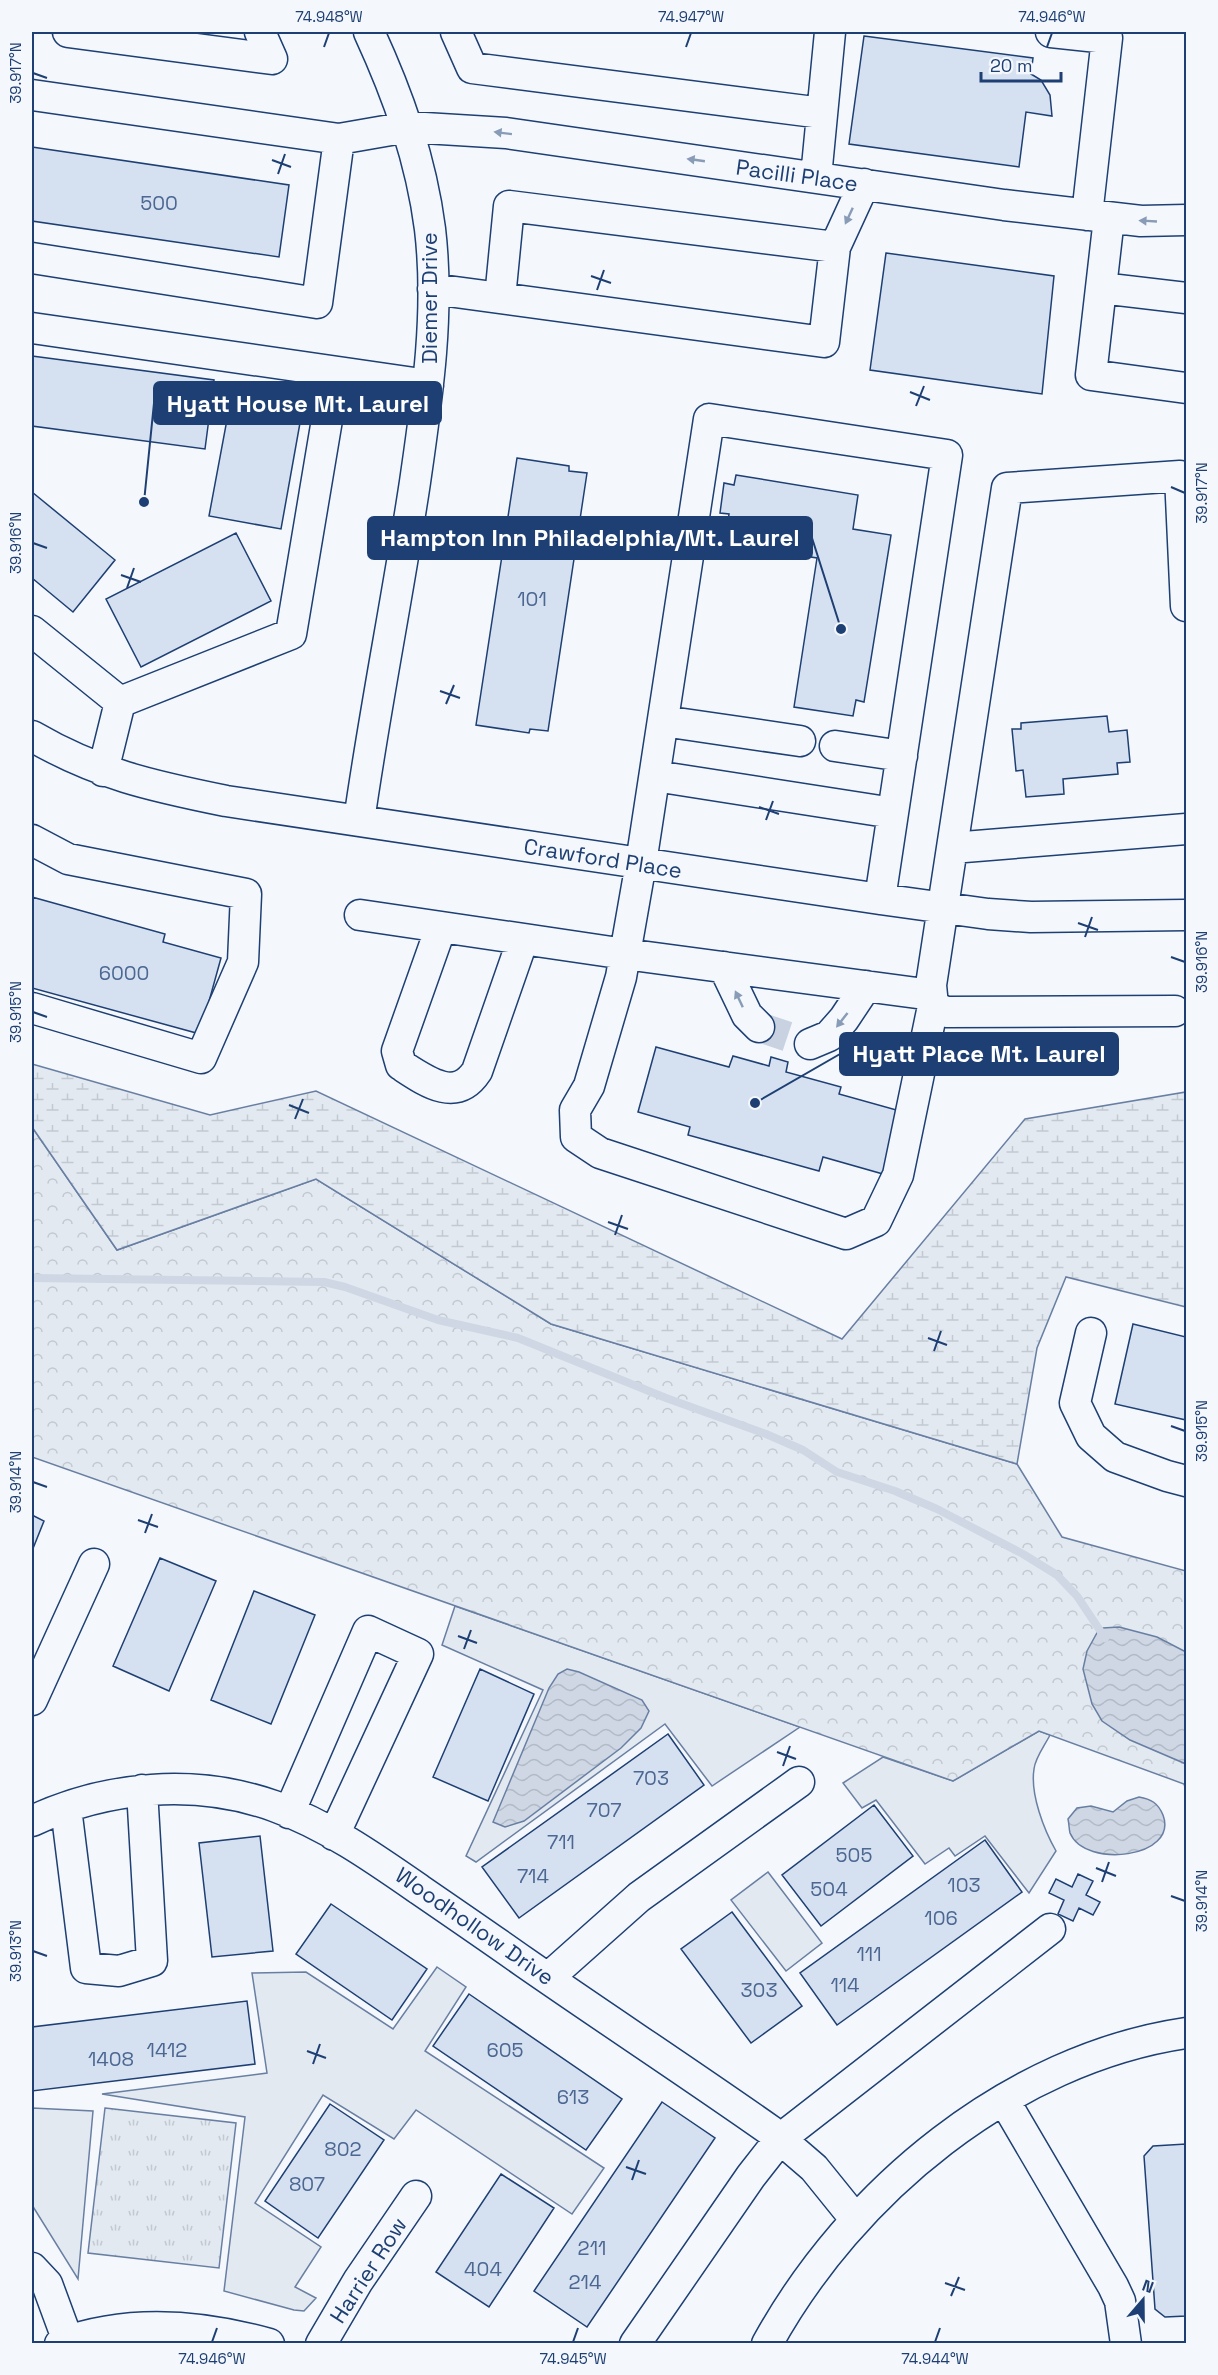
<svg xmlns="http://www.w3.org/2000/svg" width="1218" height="2375" font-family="'Space Grotesk',sans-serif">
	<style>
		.grass { fill: #e3e9f0; stroke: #687fa3; stroke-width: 1.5 }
		.forest { fill: url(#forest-crowns); stroke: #687fa3; stroke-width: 1.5 }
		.wetland { fill: url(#wetland-marsh); stroke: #687fa3; stroke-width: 1.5 }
		.park { fill: url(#park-tufts); stroke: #687fa3; stroke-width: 1.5 }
		.water { fill: url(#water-waves); stroke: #687fa3; stroke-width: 1.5 }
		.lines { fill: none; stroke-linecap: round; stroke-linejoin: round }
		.stream { stroke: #cfd7e4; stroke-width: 8 }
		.building { fill: #d5e0f0; stroke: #1d3f73; stroke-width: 1.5 }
		.minor-tunnel { stroke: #c9d2e0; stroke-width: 30; stroke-dasharray: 30 15; stroke-linecap: butt }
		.minor-casing { stroke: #1d3f73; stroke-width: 33 }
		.minor { stroke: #f4f7fb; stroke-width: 30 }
		.oneway { fill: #889bb7 }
		.ticks { fill: none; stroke: #1d3f73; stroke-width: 2 }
		.labels { text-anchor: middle; stroke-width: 4.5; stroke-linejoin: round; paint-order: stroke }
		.number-label { font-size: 20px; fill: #4b6792 }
		.street-label { font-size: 22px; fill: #1d3f73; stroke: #f4f7fb }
		.leader { fill: none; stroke: #1d3f73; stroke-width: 2 }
		.callout-dot { fill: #1d3f73; stroke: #f4f7fb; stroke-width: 2 }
		.callout { fill: #1d3f73; stroke: #1d3f73; stroke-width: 2 }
		.callout-label { font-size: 24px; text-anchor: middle; font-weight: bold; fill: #fff }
		.neatline { fill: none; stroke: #1d3f73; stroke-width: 2 }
		.ticks-label { font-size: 15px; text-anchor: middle; fill: #1d3f73 }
	</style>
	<defs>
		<pattern id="forest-crowns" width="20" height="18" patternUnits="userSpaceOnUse" patternTransform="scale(1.5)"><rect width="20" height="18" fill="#e3e9f0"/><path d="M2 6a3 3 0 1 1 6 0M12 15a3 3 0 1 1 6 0" fill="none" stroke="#c2c9d1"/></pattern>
		<pattern id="wetland-marsh" width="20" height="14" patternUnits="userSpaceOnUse" patternTransform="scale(1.5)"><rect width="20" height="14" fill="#e3e9f0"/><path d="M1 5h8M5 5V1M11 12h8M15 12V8" fill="none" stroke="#c2c9d1"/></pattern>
		<pattern id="park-tufts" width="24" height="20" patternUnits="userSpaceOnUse" patternTransform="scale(1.5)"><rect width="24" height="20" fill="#e3e9f0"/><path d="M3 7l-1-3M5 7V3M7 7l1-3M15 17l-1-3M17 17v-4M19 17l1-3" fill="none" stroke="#c2c9d1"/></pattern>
		<pattern id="water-waves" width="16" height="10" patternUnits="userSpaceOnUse" patternTransform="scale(1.5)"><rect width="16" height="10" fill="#cfd7e4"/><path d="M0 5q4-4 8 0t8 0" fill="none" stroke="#b1bac7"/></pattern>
	</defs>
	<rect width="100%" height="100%" fill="#f4f7fb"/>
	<path class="grass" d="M455,1606L800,1727L712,1786L665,1724L476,1862L466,1856L543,1690L442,1645Z
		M1039,1731L1050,1735C1045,1745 1035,1758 1034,1769C1030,1794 1044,1830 1056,1851L1029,1893L985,1836L955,1856L949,1848L925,1864L876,1800L862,1808L843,1783L883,1757L953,1781Z
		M768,1872L822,1943L786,1971L731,1900Z
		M437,1967L466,1987L425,2051L604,2168L572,2214L416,2110L394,2139L323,2095L255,2203L321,2247L295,2287L316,2298L304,2311L294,2310L224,2291L245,2117L102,2094L267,2073L252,1973L306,1972L393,2029Z
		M32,2108L93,2111L78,2279L32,2205Z"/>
	<path class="forest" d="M32,1127L117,1250L316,1179L551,1324L1017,1464L1062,1537L1186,1571V1790L1184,1784L1039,1731L953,1781L32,1457Z"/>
	<path class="wetland" d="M32,1064L210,1115L316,1091L842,1339L1025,1119L1186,1092V1307L1066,1277L1037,1348L1017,1464L551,1324L316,1179L117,1250L32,1127Z"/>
	<path class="park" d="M105,2108L236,2123L219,2268L88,2253Z"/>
	<path class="water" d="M1119,1627L1157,1637L1186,1652V1764L1130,1740L1102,1721L1092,1704L1083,1669L1087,1651L1098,1631L1103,1628Z
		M567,1669L579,1672L642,1700L649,1711L641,1728L621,1748L524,1821L505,1827L493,1822L549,1688L558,1674Z
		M1139,1797C1151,1799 1158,1803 1163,1815C1179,1858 1085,1869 1070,1833C1069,1829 1069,1823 1068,1819L1077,1808L1091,1806L1113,1812L1127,1801Z"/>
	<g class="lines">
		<path class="stream" d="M32,1278L324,1282L345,1287L438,1320L518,1338L666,1398L766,1434L803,1450L837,1472L895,1491L937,1509L1023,1554L1057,1575L1077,1596L1105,1638"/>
	</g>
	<path class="building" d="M864,36L1033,58L1031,74L1041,80L1050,95L1052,116L1026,112L1019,167L849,144Z
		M32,147L289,185L279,257L32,221Z
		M886,253L1054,276L1042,394L870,370Z
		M32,356L214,380L205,449L32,426Z
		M234,382L305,395L281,529L209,516Z
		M517,458L569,466V471L587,473L548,731L530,729L529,733L476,725Z
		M736,475L858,495L853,529L891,535L864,702L856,700L853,716L794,707L817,558L725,544L729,514L720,513L724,483L734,485Z
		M32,492L115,560L73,612L32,578Z
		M236,533L271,601L141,667L106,599Z
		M1107,716L1109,732L1127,730L1130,762L1117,763L1118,774L1063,779L1064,794L1026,797L1023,770L1016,771L1012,729H1021V723Z
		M32,897L165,934L163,942L221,958L200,1034L32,988Z
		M656,1047L729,1067L733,1056L769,1066L771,1057L788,1062L786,1072L841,1087L839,1094L900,1111L883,1174L823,1157L819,1171L688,1135L690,1127L638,1112Z
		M1133,1324L1186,1337V1420L1115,1404Z
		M32,1515L44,1521L32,1551Z
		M160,1558L216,1581L169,1691L113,1666Z
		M254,1591L315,1615L271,1724L211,1700Z
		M480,1669L534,1694L488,1801L433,1777Z
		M668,1734L704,1785L519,1918L482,1867Z
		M874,1805L913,1856L821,1926L782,1875Z
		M260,1836L273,1951L212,1957L199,1843Z
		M985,1840L1022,1892L837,2025L800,1973Z
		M1078,1874L1093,1881L1086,1895L1100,1902L1093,1915L1079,1908L1073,1921L1058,1914L1064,1900L1049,1893L1056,1879L1072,1887Z
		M331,1904L427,1969L392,2020L296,1954Z
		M732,1912L802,2006L751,2043L681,1949Z
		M469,1994L622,2099L586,2150L433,2046Z
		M247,2001L255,2064L32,2091V2027Z
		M662,2102L715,2138L587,2327L534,2291Z
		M330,2104L384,2140L318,2238L265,2201Z
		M1186,2144V2316L1165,2317L1155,2309L1144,2156L1153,2146Z
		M501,2174L554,2208L489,2307L436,2272Z"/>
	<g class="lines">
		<path class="minor-tunnel" d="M759,1027L810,1044"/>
		<g class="minor-casing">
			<path id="minor" d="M68,32L272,59L260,32
				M456,32L472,68L822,113
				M1051,32L1107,38L1087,215
				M32,95L339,139L408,127L506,133L1004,205L1141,221L1186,220
				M816,177L830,32
				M1109,218L1091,375L1186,388
				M32,258L317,303L339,139
				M1101,288L1186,298
				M433,289L824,342L835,247L864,184
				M500,298L509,206L835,247
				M32,328L428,385
				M32,631L120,702L103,771
				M120,702L291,634L335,372
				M663,721L800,741
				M32,736C97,774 152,786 226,801L880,899L988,914L1031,917L1186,915
				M835,746L902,756
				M655,776L893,813
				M359,821C375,708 398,595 415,482C427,399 440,313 430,229C421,159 398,95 369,32
				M32,840L68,859L246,894L243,962L201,1058L32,1008
				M952,848L1186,829
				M880,899L947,455L709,419L641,863L621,977L589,1086L575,1110L576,1137L600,1153L846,1234L876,1221L898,1175L933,1006
				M360,915L625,954L932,995
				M441,927L397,1051L401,1065C427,1082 456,1103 477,1071L523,939
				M724,967L747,1015L759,1027
				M1175,1011L946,1012L933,1006L931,985L1007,488L1180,476L1186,606
				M810,1044L829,1036L844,1019L866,986
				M1091,1333L1075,1403L1091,1436L1115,1457L1167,1476L1186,1481
				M32,1700L94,1564
				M66,1808L86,1968L119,1971L152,1961L142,1790
				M289,1813L368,1631L418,1654L334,1835
				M32,1821C107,1786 195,1778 274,1806C327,1825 374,1858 420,1890C455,1914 490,1938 524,1962C606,2019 690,2074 771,2131L814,2168L856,2220
				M548,1978L639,1897L799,1782
				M1004,2100L1113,2286L1120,2301L1126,2344
				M32,2268L47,2284L68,2341
				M60,2344C127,2319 201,2325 269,2344
				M321,2344L358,2281L416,2196
				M635,2344L751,2176L780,2139L1050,1929
				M767,2344C851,2191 1011,2059 1186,2033"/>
		</g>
		<use href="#minor" class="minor"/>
	</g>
	<defs><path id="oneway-solid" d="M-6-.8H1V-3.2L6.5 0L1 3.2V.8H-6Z" transform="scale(1.5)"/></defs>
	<g class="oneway">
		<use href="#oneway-solid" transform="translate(503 133) rotate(-173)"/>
		<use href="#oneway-solid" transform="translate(696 160) rotate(-172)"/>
		<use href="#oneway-solid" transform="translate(849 216) rotate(115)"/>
		<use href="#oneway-solid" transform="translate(1148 221) rotate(-177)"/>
		<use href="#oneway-solid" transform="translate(739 999) rotate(-115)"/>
		<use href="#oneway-solid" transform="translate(842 1020) rotate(128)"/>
	</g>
	<path class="ticks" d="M324,47L329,33M686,47L691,33M1047,47L1052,33M33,73L47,78M272,160L291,167M278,174L285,154M591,276L611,283M597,290L604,270M910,392L930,400M916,406L924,386M1171,487L1185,493M33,543L47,548M121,575L141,582M127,588L134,568M440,691L460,698M446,704L454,685M759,807L779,814M766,820L773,801M1078,923L1098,930M1085,937L1092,917M1171,957L1185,962M33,1012L47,1017M289,1105L309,1113M295,1119L303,1099M608,1222L628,1229M615,1235L622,1215M928,1338L947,1345M934,1351L941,1331M1171,1426L1185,1431M33,1482L47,1487M138,1520L158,1527M145,1533L152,1514M458,1636L477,1643M464,1649L471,1630M777,1752L796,1759M783,1766L790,1746M1096,1868L1116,1876M1102,1882L1109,1862M1171,1896L1185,1901M33,1951L47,1956M307,2051L326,2058M313,2064L320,2044M626,2167L646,2174M632,2180L639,2160M945,2283L965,2290M951,2296L959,2277M212,2342L217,2328M573,2342L578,2328M935,2342L940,2328"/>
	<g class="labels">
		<g class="number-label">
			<text x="159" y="210">500</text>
			<text x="532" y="606">101</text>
			<text x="124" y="980">6000</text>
			<text x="651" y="1785">703</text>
			<text x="604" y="1817">707</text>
			<text x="561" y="1849">711</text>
			<text x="854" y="1862">505</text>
			<text x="533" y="1883">714</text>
			<text x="964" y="1892">103</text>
			<text x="829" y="1896">504</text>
			<text x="941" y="1925">106</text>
			<text x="869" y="1961">111</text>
			<text x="845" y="1992">114</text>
			<text x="759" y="1997">303</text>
			<text x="167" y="2057">1412</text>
			<text x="505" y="2057">605</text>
			<text x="111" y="2066">1408</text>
			<text x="573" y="2104">613</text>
			<text x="343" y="2156">802</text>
			<text x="307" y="2191">807</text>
			<text x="592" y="2255">211</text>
			<text x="483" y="2276">404</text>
			<text x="585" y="2289">214</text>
		</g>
		<g class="street-label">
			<text transform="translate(797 175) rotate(8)" y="8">Pacilli Place</text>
			<text transform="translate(429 298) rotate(-90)" y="8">Diemer Drive</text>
			<text transform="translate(603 858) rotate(9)" y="8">Crawford Place</text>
			<text transform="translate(475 1926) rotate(35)" y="8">Woodhollow Drive</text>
			<text transform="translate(368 2270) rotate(-57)" y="8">Harrier Row</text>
		</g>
	</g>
	<path class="leader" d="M144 502L154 403M841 629L812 538M755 1103L840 1054"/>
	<g class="callout-dot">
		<circle cx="144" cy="502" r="6"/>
		<circle cx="841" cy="629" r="6"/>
		<circle cx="755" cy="1103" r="6"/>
	</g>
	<g class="callout">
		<rect x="154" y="382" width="287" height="42" rx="6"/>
		<rect x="368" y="517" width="444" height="42" rx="6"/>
		<rect x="840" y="1033" width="278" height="42" rx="6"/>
	</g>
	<g class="callout-label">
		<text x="298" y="412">Hyatt House Mt. Laurel</text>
		<text x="590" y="546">Hampton Inn Philadelphia/Mt. Laurel</text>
		<text x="979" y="1062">Hyatt Place Mt. Laurel</text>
	</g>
	<rect width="1218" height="2375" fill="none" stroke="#f4f7fb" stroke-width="66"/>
	<g transform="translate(1143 2300) rotate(20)" stroke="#f4f7fb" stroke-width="4.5" paint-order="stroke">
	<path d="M0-4.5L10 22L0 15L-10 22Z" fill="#1d3f73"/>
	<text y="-9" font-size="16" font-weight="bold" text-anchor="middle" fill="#1d3f73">N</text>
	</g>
	<path d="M981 72v9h80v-9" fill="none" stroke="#1d3f73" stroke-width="3"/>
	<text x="990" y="72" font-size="18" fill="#1d3f73" stroke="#f4f7fb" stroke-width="4.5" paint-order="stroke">20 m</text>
	<rect x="33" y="33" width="1152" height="2309" class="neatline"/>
	<g class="ticks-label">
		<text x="329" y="22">74.948°W</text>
		<text x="691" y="22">74.947°W</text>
		<text x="1052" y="22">74.946°W</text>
		<text transform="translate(16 73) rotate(-90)" y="5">39.917°N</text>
		<text transform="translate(1202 493) rotate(-90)" y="5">39.917°N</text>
		<text transform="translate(16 543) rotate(-90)" y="5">39.916°N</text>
		<text transform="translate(1202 962) rotate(-90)" y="5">39.916°N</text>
		<text transform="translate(16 1012) rotate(-90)" y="5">39.915°N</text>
		<text transform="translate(1202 1431) rotate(-90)" y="5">39.915°N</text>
		<text transform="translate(16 1482) rotate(-90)" y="5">39.914°N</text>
		<text transform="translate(1202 1901) rotate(-90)" y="5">39.914°N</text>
		<text transform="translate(16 1951) rotate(-90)" y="5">39.913°N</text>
		<text x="212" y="2364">74.946°W</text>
		<text x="573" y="2364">74.945°W</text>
		<text x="935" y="2364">74.944°W</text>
	</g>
</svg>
